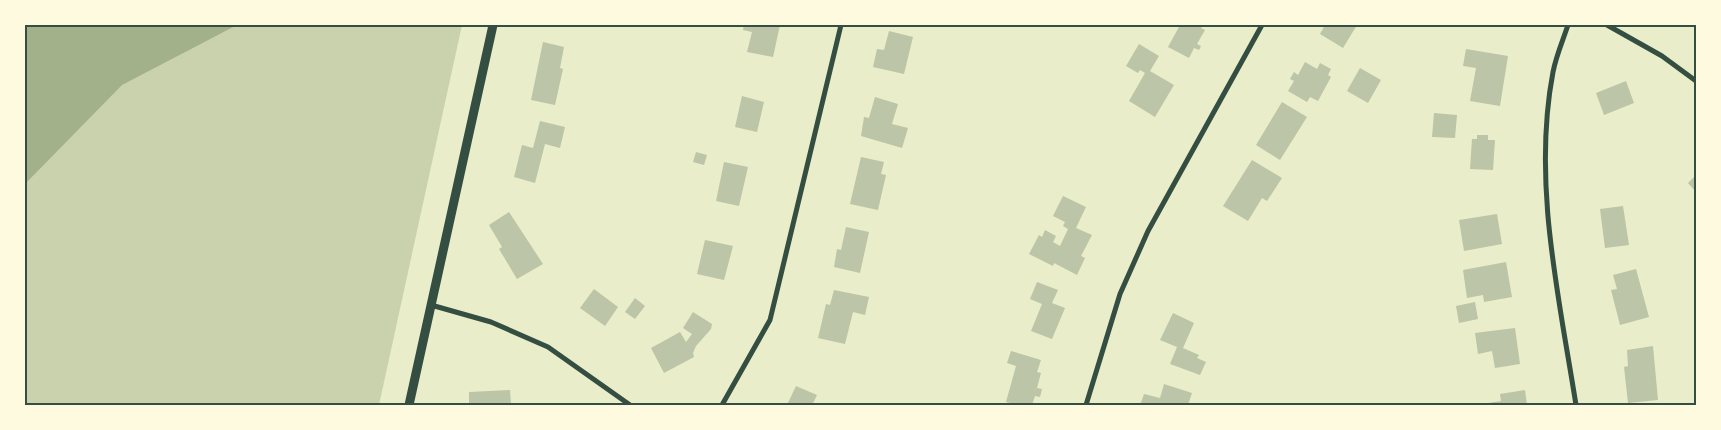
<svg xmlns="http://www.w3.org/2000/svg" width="1721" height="430" font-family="Lato,sans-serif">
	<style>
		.green { fill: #cad2ad }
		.water { fill: #a3b18a }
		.building { fill: #bcc5a7 }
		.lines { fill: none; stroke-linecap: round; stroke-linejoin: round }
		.minor { stroke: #344e41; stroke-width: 5 }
		.tertiary { stroke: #344e41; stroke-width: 9 }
		.neatline { fill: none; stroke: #344e41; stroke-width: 2 }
	</style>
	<rect width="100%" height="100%" fill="#e9edc9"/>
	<path class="green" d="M25,25H462L379,405H25Z"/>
	<path class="water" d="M25,25H237L122,85L25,184Z"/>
	<path class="building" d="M744,25H780L773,57L747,52L752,32L743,30Z
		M1180,25H1203L1201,28L1205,30L1197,44L1201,46L1199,50L1194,48L1189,58L1168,47Z
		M1325,25H1357L1343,48L1320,34Z
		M889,31L913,37L904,74L873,67L877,49L884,50Z
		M543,42L564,47L560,68L563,69L555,105L531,100Z
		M1139,44L1159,56L1150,71L1174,85L1155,117L1129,101L1145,73L1140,70L1138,73L1126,66Z
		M1466,49L1508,56L1500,106L1470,101L1476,68L1463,66Z
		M1305,62L1317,69L1320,63L1331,69L1328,75L1331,77L1318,101L1310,97L1307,102L1288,91L1294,81L1290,79L1294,72L1298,75Z
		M1360,68L1381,80L1368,103L1347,91Z
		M1626,81L1634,103L1604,115L1596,93Z
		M742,96L764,102L757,132L735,127Z
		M875,97L898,104L892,124L908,128L902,148L861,136L864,117L869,118Z
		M1282,102L1307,117L1280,160L1256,145Z
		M1434,113L1457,115L1455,138L1432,137Z
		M540,121L565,127L560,148L545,144L535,183L514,177L522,145L533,148Z
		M1477,135H1488V140H1495L1493,170L1470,169L1472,139H1477Z
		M696,152L707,155L704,165L693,162Z
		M861,157L884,162L881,174L886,175L878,210L850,204Z
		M1252,160L1282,178L1267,201L1262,198L1248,221L1223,206Z
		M724,162L748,167L739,206L716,201Z
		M1696,175V192L1688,183Z
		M1063,196L1086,207L1076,228L1092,235L1081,256L1085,258L1077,275L1054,263L1053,266L1029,254L1039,235L1042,237L1045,230L1056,236L1053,242L1060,246L1068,229L1063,226L1065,222L1053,216Z
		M1623,206L1629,245L1605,248L1600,209Z
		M509,212L543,264L517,279L499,249L502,247L489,225Z
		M1497,214L1502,244L1464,251L1459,220Z
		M846,227L869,232L860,273L834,267L837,249L841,250Z
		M705,240L733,246L724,280L697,274Z
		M1506,262L1512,297L1484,302L1483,295L1467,298L1463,270Z
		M1636,269L1649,317L1620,325L1611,290L1617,289L1613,275Z
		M1037,282L1058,290L1052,303L1065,308L1052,339L1031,331L1042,304L1030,299Z
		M594,289L618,307L605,326L580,308Z
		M834,290L869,297L865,315L853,312L845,344L818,338L826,304L830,305Z
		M635,298L645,306L635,319L625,312Z
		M1475,302L1478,319L1459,323L1456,306Z
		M693,312L712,324L711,329L696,346L693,353L694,357L664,373L651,348L680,332L686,342L692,334L683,328Z
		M1173,313L1194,323L1183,348L1199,355L1197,358L1206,362L1200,375L1170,364L1177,347L1160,340Z
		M1515,328L1520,364L1495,368L1492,351L1478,354L1475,333Z
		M1653,346L1658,400L1628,403L1624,367L1628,366L1627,350Z
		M1011,351L1041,360L1037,372L1041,373L1037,388L1042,389L1040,397L1035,396L1032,405H1018L1006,402L1016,366L1007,363Z
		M1164,384L1192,393L1188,405H1140L1144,394L1160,398Z
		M796,386L817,395L812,405H787Z
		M510,390L511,405H469V392Z
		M1525,390L1527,405H1488V403L1501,401L1500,394Z"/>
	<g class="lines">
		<path class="minor" d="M1568,25C1563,40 1556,56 1553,72C1532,182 1559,297 1576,405
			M1607,25L1662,56L1696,81
			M431,305L491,322L548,347L630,405
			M722,405L770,320L841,25
			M1086,405L1120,294L1148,231L1262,25"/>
		<path class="tertiary" d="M409,405L493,25"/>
	</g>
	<rect width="1721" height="430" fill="none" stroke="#fefae0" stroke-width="52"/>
	<rect x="26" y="26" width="1669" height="378" class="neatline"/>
</svg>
